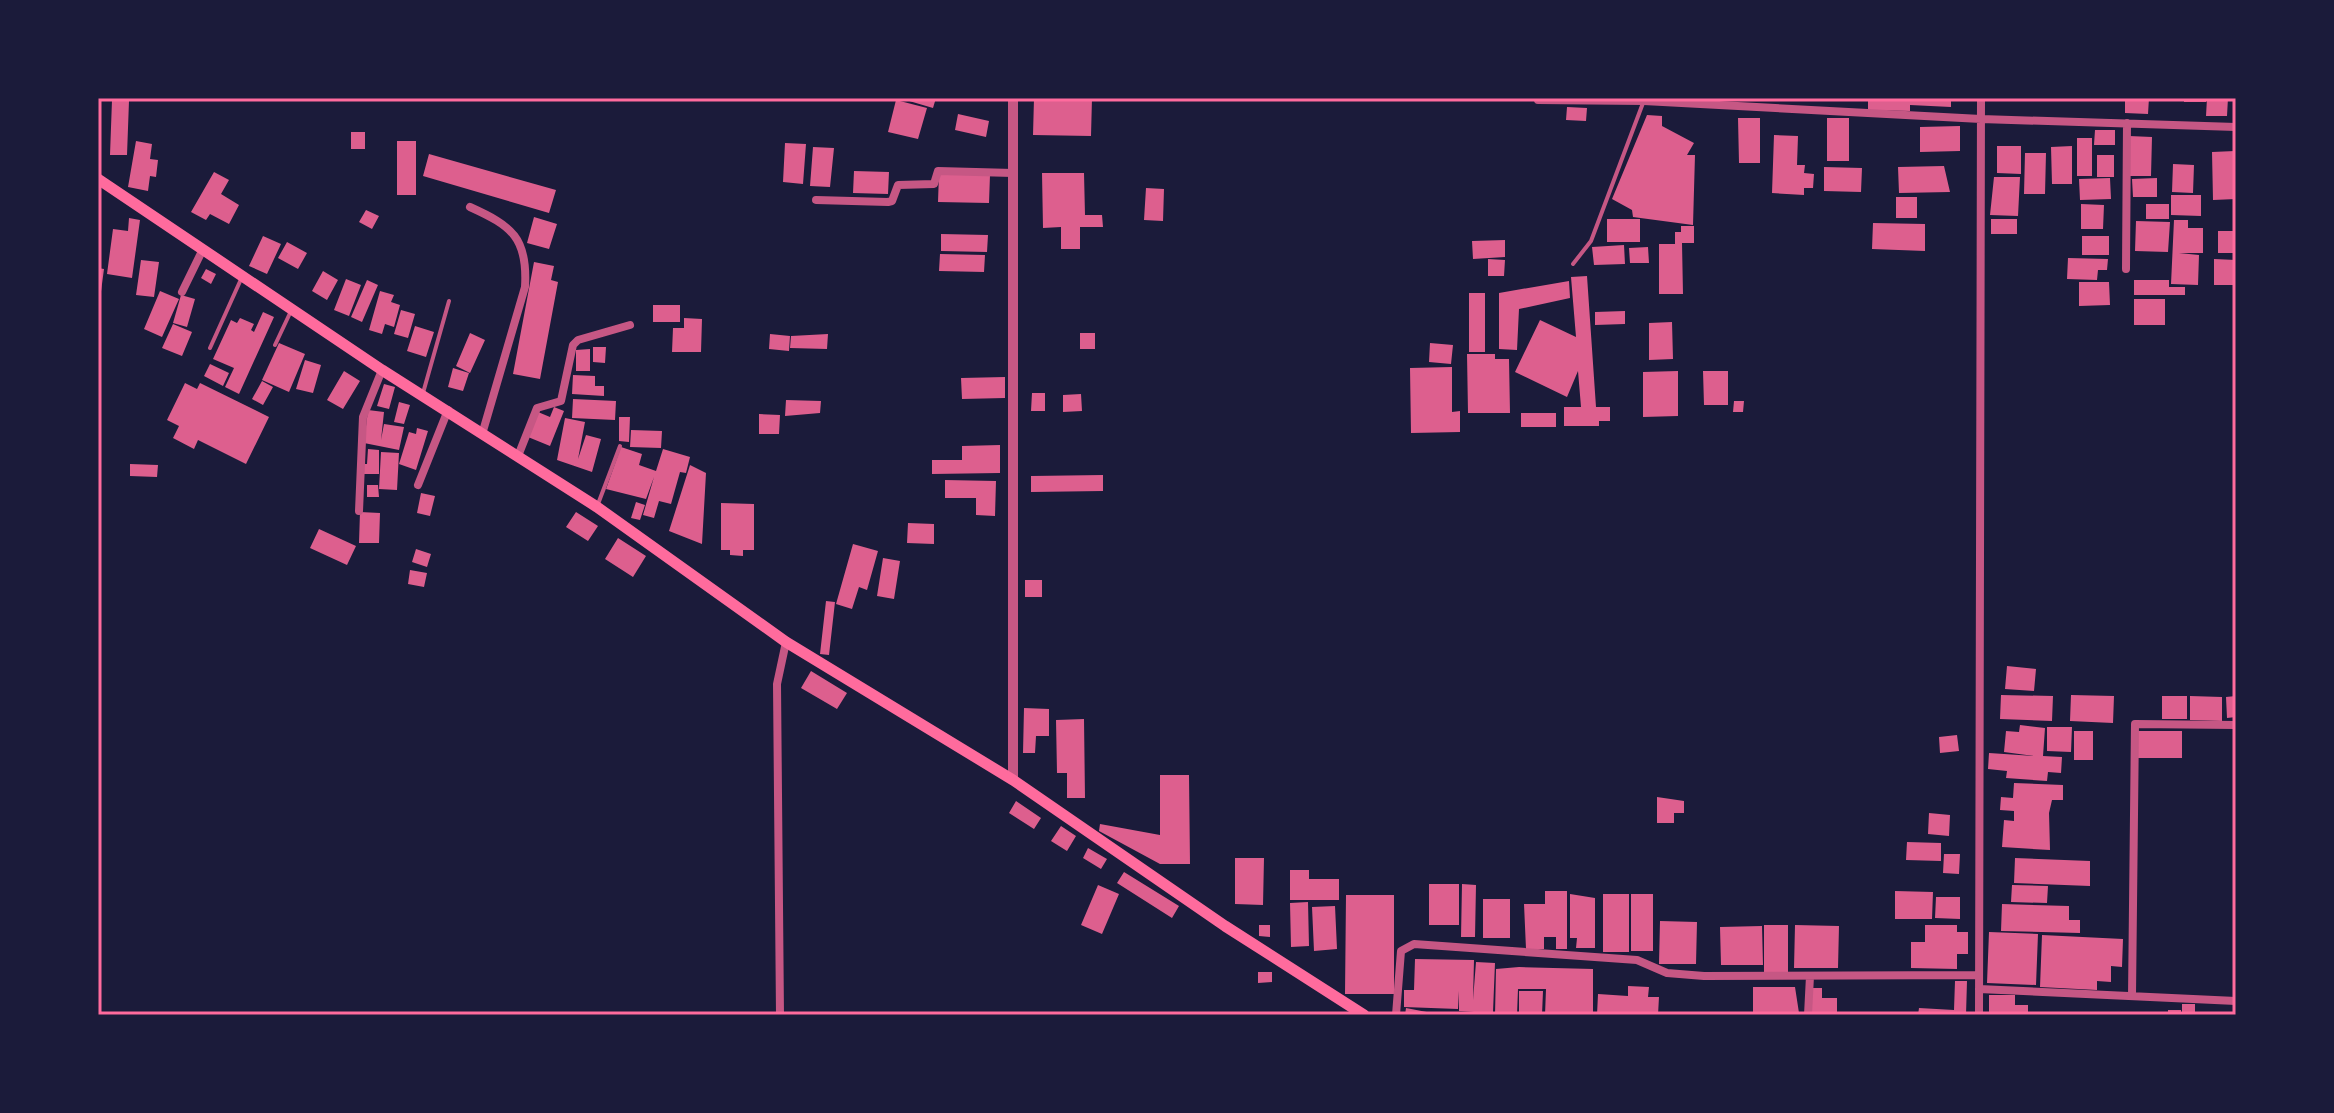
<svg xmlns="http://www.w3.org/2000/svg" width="2334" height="1113" font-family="'Source Sans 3',sans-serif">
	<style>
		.building { fill: #dd5f8e }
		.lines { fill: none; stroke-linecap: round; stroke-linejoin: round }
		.service { stroke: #c65784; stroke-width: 4 }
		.minor { stroke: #c65784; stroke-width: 8 }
		.tertiary { stroke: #c65784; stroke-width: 10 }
		.secondary { stroke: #ff6b9d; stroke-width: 11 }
		.neatline { fill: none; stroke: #ff6b9d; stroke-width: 3 }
	</style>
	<rect width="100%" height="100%" fill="#1b1b3a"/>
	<path class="building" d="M899,98H936L933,108Z
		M1034,98H1092L1091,136L1033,135Z
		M1868,98H1951V107L1910,105V111L1868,110Z
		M2125,98H2149L2148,114L2125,113Z
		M2184,98H2206V102H2184Z
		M2207,98H2228L2227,116H2206Z
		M112,100L129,101L127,155H110Z
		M896,100L927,108L918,139L888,132Z
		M1567,107L1587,108L1586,121L1566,120Z
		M958,114L989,121L986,137L955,130Z
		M1647,115L1662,116V126L1694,143L1687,155H1695L1693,225L1633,217L1632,210L1612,199Z
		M1738,118H1760V163H1739Z
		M1827,118H1849V161H1827Z
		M1960,126V151L1920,152V127Z
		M2095,130H2115V145H2094Z
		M351,132H365V149H351Z
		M1774,135L1798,136L1797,165H1805L1804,173L1814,174L1813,188H1804V195L1772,193Z
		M2129,136L2152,137L2151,176H2128Z
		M2077,138H2092V176H2077Z
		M136,141L152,144L150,159L158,160L156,177L150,176L148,191L128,187Z
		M397,141H416V195H397Z
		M785,143L806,144L803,184L783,182Z
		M1997,146H2021V174L1997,173Z
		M2072,146V184H2052L2051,147Z
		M813,147L834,148L830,187L810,186Z
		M2235,151L2236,199L2213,200L2212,152Z
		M2025,153H2046L2045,194H2024Z
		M429,154L556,190L549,213L423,176Z
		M2097,155H2114V177H2097Z
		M2173,164L2194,165L2193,193L2172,192Z
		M1944,166L1950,192L1899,193L1898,167Z
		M1824,167L1862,168L1861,192L1824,191Z
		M854,171L889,172L888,194L853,193Z
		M214,172L229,180L221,194L239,205L229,224L210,214L206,220L191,212Z
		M939,173L990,175L989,203L938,202Z
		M1042,173H1084L1085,215H1102L1103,227H1080V249H1061V227L1043,228Z
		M1994,177H2020L2018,216L1990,215Z
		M2110,178L2111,199L2080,200L2079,179Z
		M2157,178V197H2133L2132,179Z
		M1146,188L1164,189L1163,221L1144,220Z
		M2171,195H2201V216L2171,215Z
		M1896,197H1917V218H1896Z
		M2081,204L2104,205L2103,229H2081Z
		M2146,204H2169V219H2146Z
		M366,210L379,216L372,229L359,222Z
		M534,217L557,224L549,249L527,243Z
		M129,218L140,220L132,278L107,274L113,229L128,231Z
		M1607,219H1640V242H1607Z
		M1991,219H2017V234H1991Z
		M2174,220H2188V228H2203V253H2179L2199,255L2198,285L2171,284Z
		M2136,221L2170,222L2168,252L2135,251Z
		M1873,223L1925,224V251L1872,249Z
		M1681,226H1694V243H1682L1683,294H1659V244H1675V232H1681Z
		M2218,231H2236V253H2218Z
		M941,234L988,235L987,252L941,251Z
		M263,236L281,244L267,274L249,266Z
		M2082,236H2109V255H2082Z
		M1505,240V257L1473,259L1472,241Z
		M287,242L307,253L298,269L278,258Z
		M1624,245L1625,264L1594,265L1592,247Z
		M1648,247L1649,263H1630L1629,248Z
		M940,254L985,255L984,272L939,271Z
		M2068,258L2108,259L2107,270H2098L2097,280L2067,279Z
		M1488,259L1505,260L1504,276H1488Z
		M2214,259L2236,260V285H2214Z
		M141,260L159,262L154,297L136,295Z
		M534,262L554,266L551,280L558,282L540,379L513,374Z
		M98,268L104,269L100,299H98Z
		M206,269L216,274L211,284L201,278Z
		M323,271L338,280L327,300L312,291Z
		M1587,276L1596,407H1610V421H1599V426H1564V407H1581L1578,371L1567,397L1515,372L1540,320L1576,337L1571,277Z
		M346,279L361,285L349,316L334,310Z
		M367,280L378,285L362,322L351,317Z
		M2134,280H2169V287H2185V295H2134Z
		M1569,281L1570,298L1519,309L1517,350L1499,349V293Z
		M2079,282H2109L2110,305L2079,306Z
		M160,291L179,299L162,337L144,329Z
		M380,291L394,295L391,302L400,305L394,327L385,324L382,334L369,330Z
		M1469,293H1485V352H1469Z
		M181,295L195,299L187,327L173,323Z
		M2134,299H2165V325H2134Z
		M653,305H680V322H653Z
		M401,310L415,314L408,338L394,334Z
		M1625,311V324L1595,325V312Z
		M263,312L274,317L239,394L225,387L234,368L213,359L231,320L237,323L240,318L254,324L251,330L254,332Z
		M684,318L702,319L701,352H672L673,328H684Z
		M1672,322L1673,359L1649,360V323Z
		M173,324L192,332L182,356L162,348Z
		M415,326L434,332L426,357L407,351Z
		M470,333L485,340L470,373L456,366Z
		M1080,333H1095V349H1080Z
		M770,334L790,336L789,351L769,349Z
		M828,334L827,349L790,348L791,336Z
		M279,343L305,354L289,392L262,380Z
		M1430,343L1453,345L1451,364L1429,362Z
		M593,347H606L605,363L593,362Z
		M590,349V371H576V350Z
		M1467,354H1495V359H1509L1510,413H1468Z
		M305,360L321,365L313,393L296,389Z
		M210,364L229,373L223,386L204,376Z
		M1452,367V412L1460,411V432L1411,433L1410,368Z
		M453,368L469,373L463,391L448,387Z
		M344,371L360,381L343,409L327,400Z
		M1678,371V416L1643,417V372Z
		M1703,371H1728V405H1704Z
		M573,375L595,376V386H604V396L572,394Z
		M1005,377V398L962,399L961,378Z
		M262,381L273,387L263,405L252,399Z
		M185,383L197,389L200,383L269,417L246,464L198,440L194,449L173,438L179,426L167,420Z
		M384,384L395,387L389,409L377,406Z
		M1032,393H1045V411H1031Z
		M1081,394L1082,411L1063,412V395Z
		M573,399L616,401L615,420L572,418Z
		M786,400L821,401L820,413L785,416Z
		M1734,401H1744L1743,412H1733Z
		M399,402L410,405L404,424L394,422Z
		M554,407L564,411L550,446L528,437L538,412L550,417Z
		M368,410L384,412L381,440L384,424L404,427L399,450L364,443Z
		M1521,413H1556V427H1521Z
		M759,414L780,415L779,434H759Z
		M619,417H630L629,442L619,441Z
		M565,418L585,422L578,459L586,435L601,439L592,472L557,460Z
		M417,428L428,431L416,470L399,464L409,432L416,434Z
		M631,430L662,431L661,448L630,447Z
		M1000,445V473L932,474V460H962V446Z
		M621,447L642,454L639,465L656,471L663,449L690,457L686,473L680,472L671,504L659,501L654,518L643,515L654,477L646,499L606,489Z
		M368,449L379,450V474H362V464H367Z
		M381,452L399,453L397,490L379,489Z
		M130,464L158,465L157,477L130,476Z
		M690,465L706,473L702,544L669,531Z
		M1103,475V491L1031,492V476Z
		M945,480L996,481L995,516L976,515V498H945Z
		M367,485H378L379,497H367Z
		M421,493L435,496L430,516L417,513Z
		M636,502L645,505L640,520L631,518Z
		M721,503L754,504V550H743V556L730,555V550H721Z
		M360,512L380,513L379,543H359Z
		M576,512L598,526L588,541L566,527Z
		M908,523L934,524V544L907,543Z
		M319,529L356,546L347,565L310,548Z
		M618,538L646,556L633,577L605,559Z
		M853,544L878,551L867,590L859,587L852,609L836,604Z
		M416,549L431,554L427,567L412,562Z
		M883,558L900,561L894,599L877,596Z
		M410,570L427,573L424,587L408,584Z
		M1025,580H1042V597H1025Z
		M826,601L835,602L829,655L820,654Z
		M2007,666L2036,669L2034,691L2005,689Z
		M811,671L847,693L837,709L801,688Z
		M2001,695L2053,696L2052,721L2000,719Z
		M2071,695L2114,696L2113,723L2070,721Z
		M2162,696H2187V719H2162Z
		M2190,696L2222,697V721L2190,720Z
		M2236,696V717L2227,718L2226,697Z
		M1024,708L1049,709V736H1036L1035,753H1023Z
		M1084,719L1085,798H1067V773H1057L1056,720Z
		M2020,725L2045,728L2043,756L2062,757L2061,773L2048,772L2047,781L2006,778L2007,771L1988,769L1989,753L2034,756L2004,752L2006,731L2019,732Z
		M2047,727H2072L2071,752L2047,751Z
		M2074,731H2093V760H2074Z
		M2137,731H2182V758H2137Z
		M1957,735L1959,751L1940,753L1939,737Z
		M1160,775H1189L1190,864H1160L1099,831L1100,824L1160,835Z
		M2014,783L2063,785V800H2052L2049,813L2050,850L2002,847L2004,820L2014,821V811L2000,810L2001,797L2013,798Z
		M1657,797L1684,801V813H1674V823H1657Z
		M1016,801L1041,818L1034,829L1009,813Z
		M1929,813L1950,815L1949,836L1928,834Z
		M1061,826L1076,836L1067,851L1051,841Z
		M1907,842L1941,843V861L1906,860Z
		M1088,848L1107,859L1101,869L1083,858Z
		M1944,854H1960L1959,874L1943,873Z
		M1235,858H1264L1263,905L1235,904Z
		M2015,858L2090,861V886L2014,883Z
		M1290,870H1309V879H1339V900H1290Z
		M1124,872L1179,906L1172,918L1117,883Z
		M1429,884H1459V925H1429Z
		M1462,884L1476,885L1475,937H1461Z
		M1098,885L1119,894L1102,934L1081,925Z
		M2012,885L2048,886L2047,903L2011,902Z
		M1545,891H1567V949H1556V937H1544V949H1526L1524,904H1545Z
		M1895,891L1933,892L1932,919H1895Z
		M1570,894L1595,898V948H1576L1577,938H1570Z
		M1603,894H1629V952H1603Z
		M1631,894H1653V951H1631Z
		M1346,895H1394V994H1345Z
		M1936,897H1960V919L1935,918Z
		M1483,899H1510V938H1483Z
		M1308,902L1309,946L1291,947L1290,903Z
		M2002,904L2069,906V920H2080V933L2001,931Z
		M1335,906L1337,949L1314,951L1312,907Z
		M1660,921L1697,922L1696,964H1659Z
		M1259,925H1270V937L1259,936Z
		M1764,925H1788V974H1764Z
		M1795,925L1839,926L1838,968H1794Z
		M1925,925H1957V932H1968V954H1957V969L1911,968V942H1925Z
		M1762,926L1763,965H1721L1720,927Z
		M1989,932L2038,934L2036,985L1987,983Z
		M2042,935L2123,939L2122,967L2111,966V982L2097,981V990L2040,987Z
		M1415,959L1474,960L1473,1000L1476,962L1495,963L1493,1012L1473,1015L1474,1012L1459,1011V991L1458,1009L1404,1007V990H1414Z
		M1519,967L1593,969V1014L1545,1015L1546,989H1518L1517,1015H1495L1496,969Z
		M1258,972H1272V982L1258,983Z
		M1955,981H1967L1966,1015H1918L1919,1008L1954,1010Z
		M1628,986L1649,987L1648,997H1659L1658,1015H1597L1598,994L1628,996Z
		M1753,987H1795L1799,1013L1753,1014Z
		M1810,988H1822V998H1837V1015H1810Z
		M1519,991H1543L1542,1015H1519Z
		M1989,995H2015V1005H2028V1015H1989Z
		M2182,1004H2195V1012H2201V1015H2182Z
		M1406,1008L1437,1014V1015H1405Z
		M2168,1010H2181V1015H2168Z"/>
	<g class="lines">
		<path class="service" d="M1573,264L1591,241L1643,103
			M275,345L291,311
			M210,348L242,277
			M423,393L449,301
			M598,504L620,446"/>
		<path class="minor" d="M1538,100L1644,101L1981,119L2236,127
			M816,200L888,202L892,201L898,185L934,184L938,171L1013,173
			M470,207C512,226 528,238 525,287L483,431
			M2126,269L2127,123
			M182,292L203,249
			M518,456L537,408L561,401L573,345L578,340L630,325
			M418,485L448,410
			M359,511L363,417L382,370
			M1979,989L2236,1001
			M2132,996L2135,724L2236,725
			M780,1015L777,684L786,642
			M1396,1015L1401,951L1414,944L1637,960L1667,973L1704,976L1979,975
			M1808,1015L1810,976
			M1979,1015L1981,98"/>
		<path class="tertiary" d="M1013,98V780"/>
		<path class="secondary" d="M98,179L382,370L597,507L786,642L1013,780L1225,926L1364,1015"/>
	</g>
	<rect width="2334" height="1113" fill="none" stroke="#1b1b3a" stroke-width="200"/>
	<rect x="100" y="100" width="2134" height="913" class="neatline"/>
</svg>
